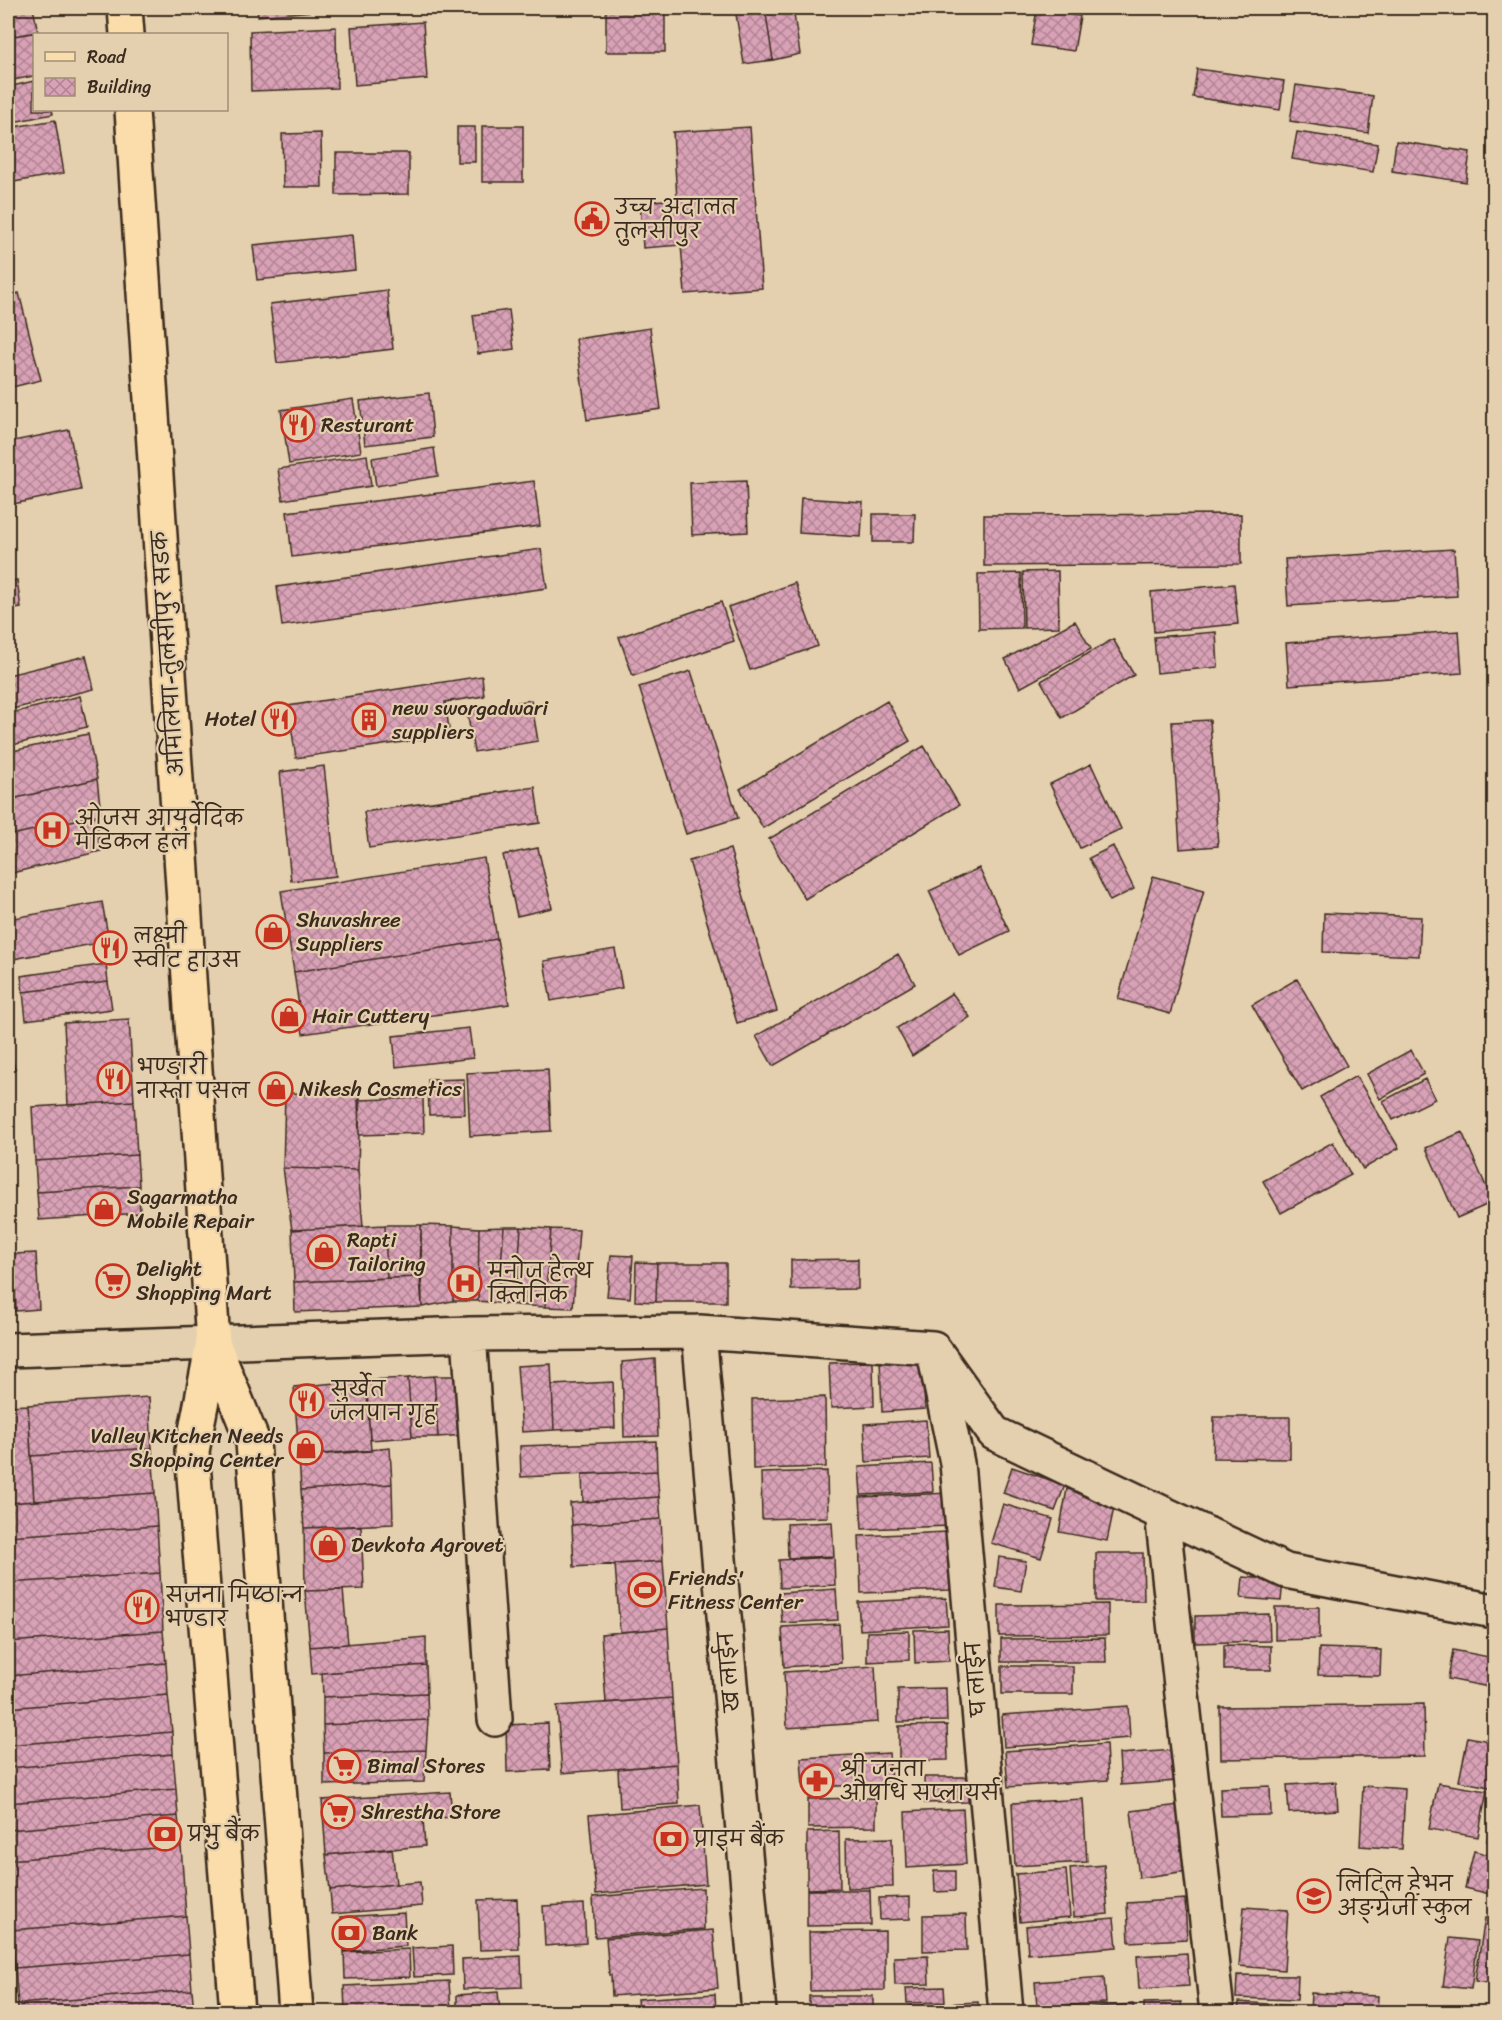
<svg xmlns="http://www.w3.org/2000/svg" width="1502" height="2020" font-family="Sriracha,'Playpen Sans Deva',sans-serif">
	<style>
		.building { fill: url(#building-cross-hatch); stroke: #3b2a1e; stroke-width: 1.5 }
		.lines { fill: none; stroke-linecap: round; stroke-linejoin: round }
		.street-casing { stroke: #3b2a1e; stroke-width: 38 }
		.primary-casing { stroke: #3b2a1e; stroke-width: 38 }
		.street { stroke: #e4d0af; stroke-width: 33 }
		.primary { stroke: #faddab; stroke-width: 33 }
		.labels { text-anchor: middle; stroke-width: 4.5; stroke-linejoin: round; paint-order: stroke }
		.poi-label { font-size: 21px; fill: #3b2a1e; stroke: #e4d0af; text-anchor: start }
		.street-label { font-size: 21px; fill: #3b2a1e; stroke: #e4d0af }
	</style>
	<defs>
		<pattern id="building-cross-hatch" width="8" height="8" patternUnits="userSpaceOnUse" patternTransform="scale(1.5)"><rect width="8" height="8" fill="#d8a1b5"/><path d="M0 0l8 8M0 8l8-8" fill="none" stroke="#b08393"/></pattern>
	</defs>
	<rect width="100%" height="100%" fill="#e4d0af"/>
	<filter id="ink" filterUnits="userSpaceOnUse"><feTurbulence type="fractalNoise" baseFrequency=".0167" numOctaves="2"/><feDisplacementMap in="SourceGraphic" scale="12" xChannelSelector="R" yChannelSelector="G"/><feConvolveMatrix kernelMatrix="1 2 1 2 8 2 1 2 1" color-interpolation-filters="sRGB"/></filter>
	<g filter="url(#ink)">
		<path class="building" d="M8,8H33L38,32L8,37Z
			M257,8H324V10L258,16Z
			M606,8H665V52H606Z
			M735,8H765L773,60L744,64Z
			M765,8H793L800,54L773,60Z
			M1037,9L1080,16L1074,51L1031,45Z
			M423,22L427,79L355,85L351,27Z
			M336,27L337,88L251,91L250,31Z
			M38,32V34H34V76L8,81V37Z
			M1197,69L1284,81L1280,110L1193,97Z
			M34,81V110H52L53,114L8,123V87Z
			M1296,85L1373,96L1368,133L1290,121Z
			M55,120L64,173L8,183V128Z
			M482,126H523V182H482Z
			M457,127H475V162H457Z
			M750,127L762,288L685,294L681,245L643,248L640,202L677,199L673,132Z
			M1297,132L1378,144L1373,172L1292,159Z
			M321,133L322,187H283L282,134Z
			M1396,141L1470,152L1466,182L1392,171Z
			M336,153H409V194L336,195Z
			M352,235L355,270L257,280L253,245Z
			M387,290L393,349L277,363L270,304Z
			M19,293L41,380L8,388V296Z
			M509,310L514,349L478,354L473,315Z
			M650,328L661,409L587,420L576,339Z
			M429,393L433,437L365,445L360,401Z
			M353,399L361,452L289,464L281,410Z
			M69,430L81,490L8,505V442Z
			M434,448L438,476L376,486L372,458Z
			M367,455L371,486L283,500L278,469Z
			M534,481L540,526L292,557L287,512Z
			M746,481L748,532L692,535L690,483Z
			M801,498L863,502L861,537L799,533Z
			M873,514H915L914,542H873Z
			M1241,514V564L984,566V515Z
			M541,549L547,588L282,626L277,587Z
			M1454,549L1457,596L1288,606L1285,559Z
			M1058,571L1059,627L1024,628L1023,572Z
			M1021,573L1022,628L979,629L978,574Z
			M17,580L21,608L8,610V582Z
			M795,583L818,646L750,670L728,607Z
			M1234,584L1238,624L1154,632L1151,592Z
			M721,602L734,641L633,676L619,637Z
			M1075,621L1091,649L1020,688L1005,659Z
			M1459,631L1462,673L1289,685L1286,643Z
			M1216,632L1218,667L1157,673L1154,637Z
			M1113,639L1134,675L1062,718L1041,681Z
			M86,656L94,689L8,710V675Z
			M691,671L738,818L686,834L639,687Z
			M482,676L484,696L445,702L450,735L296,758L288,706Z
			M80,696L87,727L8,746V714Z
			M531,700L538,741L474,752L467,711Z
			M887,701L910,741L763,828L740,789Z
			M1210,720L1218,846L1180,849L1172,722Z
			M88,734L97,779L8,800V752Z
			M924,746L959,805L805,899L769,839Z
			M1091,764L1121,829L1080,848L1050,784Z
			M324,766L336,876L291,881L280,772Z
			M97,779L101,814L8,836V800Z
			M535,787L540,823L369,848L364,812Z
			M96,815L101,851L8,874V836Z
			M1113,846L1134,889L1110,901L1089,858Z
			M538,848L552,908L517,916L503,855Z
			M730,849L777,1011L737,1023L689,861Z
			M484,858L497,939L294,972L281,891Z
			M979,868L1009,931L959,955L929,891Z
			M1153,876L1204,890L1170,1014L1118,999Z
			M102,902L109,941L13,959L8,919Z
			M1324,913L1421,917L1419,956L1323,952Z
			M8,929L13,959L8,960Z
			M497,939L509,1004L303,1034L294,972Z
			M615,949L622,988L551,1001L544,961Z
			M898,954L915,984L773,1066L756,1036Z
			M106,964L108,982L23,992L21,976Z
			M1297,979L1347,1066L1302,1091L1252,1005Z
			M108,982L112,1009L26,1020L23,992Z
			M952,993L970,1017L912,1056L897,1028Z
			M129,1019L134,1101L68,1105L64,1023Z
			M469,1028L473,1058L396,1067L393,1036Z
			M8,1041L15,1069L8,1071Z
			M1411,1050L1424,1074L1380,1099L1367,1074Z
			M548,1069L551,1131L470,1136L467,1073Z
			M1356,1076L1399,1148L1363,1169L1320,1097Z
			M464,1079L465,1114L429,1115L428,1080Z
			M1425,1079L1435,1099L1393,1120L1383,1101Z
			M285,1093L360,1095L358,1170L283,1168Z
			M423,1098L424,1133L359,1135L358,1100Z
			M134,1101L137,1155L35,1161L32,1107Z
			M1462,1132L1493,1202L1457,1218L1426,1148Z
			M1333,1142L1351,1175L1281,1213L1263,1181Z
			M137,1155L139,1186L37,1192L35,1161Z
			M283,1168L358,1170L363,1226L292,1230Z
			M139,1186L140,1213L39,1220L37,1192Z
			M385,1225L387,1278L294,1282L292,1230Z
			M385,1225H421L420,1277L387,1278Z
			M421,1225L453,1226V1301L422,1307Z
			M453,1226L479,1228L478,1301H453Z
			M504,1227H521L516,1305L498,1303Z
			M504,1227L498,1303L478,1301L479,1228Z
			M521,1227L551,1229L545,1307L516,1305Z
			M551,1229L579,1230L573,1308L545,1307Z
			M12,1246L16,1311H8V1247Z
			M36,1253L39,1309L16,1311L13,1254Z
			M611,1255L633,1256L630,1298L607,1296Z
			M858,1259V1289L791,1290V1260Z
			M636,1262L657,1263L656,1302L635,1301Z
			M657,1263H726V1302H656Z
			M420,1277L422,1307L295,1312L294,1282Z
			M922,1357L925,1409L882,1412L880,1359Z
			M655,1359L658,1436L624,1437L622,1362Z
			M873,1362L874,1406L831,1408L829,1363Z
			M551,1364L554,1430L522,1432L517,1366Z
			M434,1376H462L466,1435L438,1437Z
			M434,1376L438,1437H412L408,1378Z
			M408,1378L412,1437L370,1440L366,1380Z
			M366,1380L371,1451L299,1456L294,1387Z
			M613,1382L615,1428L554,1430L552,1385Z
			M149,1397L152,1448L31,1456L28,1405Z
			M825,1397L826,1467L753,1469L752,1399Z
			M28,1405L34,1501L8,1503V1406Z
			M1214,1417H1290V1459L1213,1458Z
			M926,1420L929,1458L866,1462L864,1424Z
			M656,1441L657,1471L521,1477L520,1446Z
			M152,1448L155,1493L34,1501L31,1456Z
			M390,1448L392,1484L301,1490L299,1456Z
			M931,1463L933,1492L861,1495L859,1467Z
			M1012,1467L1065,1485L1055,1511L1003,1493Z
			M657,1471L659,1497L583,1502L582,1474Z
			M827,1471L828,1517L762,1519L761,1473Z
			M392,1484L393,1524L304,1528L301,1490Z
			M1067,1489L1116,1498L1107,1541L1059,1532Z
			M155,1493L157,1526L8,1536V1503Z
			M950,1493L951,1526L862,1529L860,1497Z
			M659,1497L661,1519L572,1525L570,1503Z
			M1003,1504L1053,1519L1041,1558L991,1543Z
			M661,1519L663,1561L574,1567L572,1525Z
			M832,1522L834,1556L788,1558L787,1524Z
			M157,1526L160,1573L8,1583V1536Z
			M361,1526L364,1589L305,1591L304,1528Z
			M948,1532L950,1590L861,1593L859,1536Z
			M1096,1553H1143L1144,1601H1096Z
			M834,1557L835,1585L780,1588L779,1560Z
			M999,1557L1026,1561L1021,1591L995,1587Z
			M663,1561L668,1628L620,1632L615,1564Z
			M160,1573L163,1631L8,1642V1583Z
			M1243,1577L1283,1580L1281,1601L1241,1598Z
			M836,1589L838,1620L782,1623L780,1593Z
			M343,1590L348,1644L310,1647L305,1591Z
			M946,1598L948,1625L860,1630L858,1602Z
			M1108,1604V1635L999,1636V1605Z
			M1275,1607H1319V1639L1275,1640Z
			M1269,1614L1270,1641L1195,1643V1616Z
			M839,1624L841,1663L784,1667L782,1627Z
			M668,1628L672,1698L606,1703L601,1634Z
			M948,1629L949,1661L915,1663L914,1630Z
			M163,1631L166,1663L8,1676V1642Z
			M909,1631V1660L867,1662V1632Z
			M426,1637V1665L312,1674L310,1647Z
			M1105,1638L1106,1662H1001V1639Z
			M1224,1645L1271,1646V1670H1224Z
			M1319,1648L1381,1650L1380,1676L1318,1675Z
			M1453,1650L1494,1658V1688L1448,1679Z
			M166,1663L168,1695L8,1708V1676Z
			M426,1665L427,1693L323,1697L322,1673Z
			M875,1666L878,1722L787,1728L784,1672Z
			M1002,1666H1073V1694H1002Z
			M946,1688L947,1721L898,1722V1689Z
			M427,1693L428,1720L323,1725V1697Z
			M168,1695L172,1732L8,1745V1708Z
			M672,1698L677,1764L562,1773L557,1706Z
			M1424,1704L1425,1756L1221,1759L1220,1707Z
			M1128,1706L1130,1738L1004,1747L1002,1715Z
			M428,1720L426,1750L324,1753L323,1725Z
			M548,1723L550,1770L507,1772L506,1725Z
			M947,1725L948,1760L899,1761V1726Z
			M172,1732L173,1754L8,1768V1745Z
			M1468,1737L1494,1742V1788L1459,1781Z
			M1106,1744L1108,1780L1008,1787L1005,1751Z
			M426,1750L424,1782L324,1785V1753Z
			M1175,1750L1177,1781L1121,1785L1119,1754Z
			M889,1753L891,1783L803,1788L801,1758Z
			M173,1754L176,1789L8,1803V1768Z
			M677,1764L679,1804L620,1808L618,1769Z
			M924,1777H968V1802L925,1803Z
			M1336,1782L1338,1810L1289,1813L1287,1785Z
			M1438,1783L1487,1791L1478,1837L1429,1829Z
			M1270,1786L1271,1815L1221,1816L1220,1788Z
			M1363,1786L1405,1789L1402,1849L1360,1846Z
			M176,1789L178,1816L8,1830V1803Z
			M450,1792L452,1817L423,1819L425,1846L326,1855L322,1800Z
			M876,1798V1827L808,1828V1799Z
			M1083,1799L1087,1862L1015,1866L1012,1803Z
			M1494,1802V1842L1487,1841Z
			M700,1805L706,1884L596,1894L589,1815Z
			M1179,1805L1187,1871L1139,1878L1131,1811Z
			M963,1809L966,1864L907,1868L905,1812Z
			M178,1816L181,1846L8,1860V1830Z
			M839,1831L840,1888L807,1889V1832Z
			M892,1838L893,1887L847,1888L846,1839Z
			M181,1846L186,1916L12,1930L8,1860Z
			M392,1848L396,1884L330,1890L326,1855Z
			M1474,1851L1494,1856V1895L1465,1888Z
			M1104,1865L1108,1914L1074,1917L1070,1868Z
			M1066,1870L1070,1917L1020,1922L1016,1874Z
			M934,1871H955V1891L935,1892Z
			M420,1882L422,1906L332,1914L330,1890Z
			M703,1888L704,1929L595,1937L593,1897Z
			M807,1890H870L871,1925L807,1926Z
			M910,1897V1919L880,1920L879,1898Z
			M517,1899L519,1949L480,1950L478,1900Z
			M1185,1899L1187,1939L1129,1942L1127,1903Z
			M584,1904L586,1943L545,1946L543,1906Z
			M1244,1907L1288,1910L1284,1970L1239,1966Z
			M404,1913L406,1946L344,1951L341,1917Z
			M966,1914L967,1950L923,1951V1915Z
			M186,1916L189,1954L15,1968L12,1930Z
			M1114,1918L1117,1947L1028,1954L1026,1926Z
			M1485,1918L1494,1920V1984L1475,1981Z
			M713,1930L718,1988L612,1996L611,1975H609L606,1938Z
			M885,1931V1990L810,1991L809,1932Z
			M1450,1938L1478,1941L1471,1989L1443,1986Z
			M452,1946L453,1975L414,1977L412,1948Z
			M409,1949L410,1977L345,1979L344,1952Z
			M1187,1953L1189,1986L1139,1989L1137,1956Z
			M189,1954L192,1990L18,2004L15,1968Z
			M521,1956L522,1987L463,1989L462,1959Z
			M928,1956L929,1984L895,1985L894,1957Z
			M1237,1975L1298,1976L1297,2000L1236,1998Z
			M1104,1977L1106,2003L1037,2007L1035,1982Z
			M449,1981L451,2011L345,2012L344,1986Z
			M944,1987L945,2002L907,2003L906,1988Z
			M192,1990L194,2012H18V2004Z
			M498,1992L500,2012H457V1995Z
			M1311,1993L1378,1996L1377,2012H1310Z
			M715,1994L716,2012H638L637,1999Z
			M809,1996H873V2012H809Z
			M978,2002L979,2012H910L909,2006Z
			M1181,2002L1182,2012H1144V2003Z
			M1239,2002L1295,2006L1294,2012H1238Z
			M1133,2004L1134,2012H1038Z"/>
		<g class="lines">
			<g class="street-casing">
				<path id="street" d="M699,1332L759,2012
					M469,1334L495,1719
					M8,1350L469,1334L699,1332L933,1348L994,1433L1162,1513L1286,1571L1494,1611
					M936,1362L957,1463L1006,2012
					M1162,1513L1217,2012"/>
			</g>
			<g class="primary-casing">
				<path id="primary" d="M125,8L127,34
					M132,110L213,1343L192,1451L237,2012
					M213,1343L253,1442L296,2012"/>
			</g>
			<use href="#street" class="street"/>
			<use href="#primary" class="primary"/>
		</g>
	</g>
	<defs>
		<g id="civic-ring" transform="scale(1.725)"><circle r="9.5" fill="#e4d0af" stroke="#c8321e" stroke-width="1.5"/><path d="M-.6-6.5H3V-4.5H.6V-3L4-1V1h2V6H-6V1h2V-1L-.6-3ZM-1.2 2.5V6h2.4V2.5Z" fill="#c8321e"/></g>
		<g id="restaurant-ring" transform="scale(1.725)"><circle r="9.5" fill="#e4d0af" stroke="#c8321e" stroke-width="1.5"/><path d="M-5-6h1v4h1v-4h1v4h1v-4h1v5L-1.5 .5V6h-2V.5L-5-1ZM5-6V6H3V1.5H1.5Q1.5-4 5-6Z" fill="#c8321e"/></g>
		<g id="building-ring" transform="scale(1.725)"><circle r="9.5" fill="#e4d0af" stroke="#c8321e" stroke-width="1.5"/><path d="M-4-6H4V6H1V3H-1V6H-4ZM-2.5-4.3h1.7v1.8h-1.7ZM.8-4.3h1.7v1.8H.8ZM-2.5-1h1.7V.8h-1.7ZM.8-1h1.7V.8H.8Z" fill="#c8321e"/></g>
		<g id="hospital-ring" transform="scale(1.725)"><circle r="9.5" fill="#e4d0af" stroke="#c8321e" stroke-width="1.5"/><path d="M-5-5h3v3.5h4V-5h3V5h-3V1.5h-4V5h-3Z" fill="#c8321e"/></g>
		<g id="shop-ring" transform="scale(1.725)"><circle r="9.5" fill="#e4d0af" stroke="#c8321e" stroke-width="1.5"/><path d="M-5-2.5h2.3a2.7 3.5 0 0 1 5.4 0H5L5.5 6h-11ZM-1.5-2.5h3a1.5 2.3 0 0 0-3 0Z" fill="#c8321e"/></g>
		<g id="supermarket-ring" transform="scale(1.725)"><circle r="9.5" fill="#e4d0af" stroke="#c8321e" stroke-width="1.5"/><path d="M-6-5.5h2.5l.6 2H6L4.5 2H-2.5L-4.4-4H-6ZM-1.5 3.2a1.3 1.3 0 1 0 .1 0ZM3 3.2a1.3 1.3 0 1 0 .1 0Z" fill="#c8321e"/></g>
		<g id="stadium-ring" transform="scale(1.725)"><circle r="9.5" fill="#e4d0af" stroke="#c8321e" stroke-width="1.5"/><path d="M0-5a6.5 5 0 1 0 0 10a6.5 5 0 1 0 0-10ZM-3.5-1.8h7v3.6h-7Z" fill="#c8321e"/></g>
		<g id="pharmacy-ring" transform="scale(1.725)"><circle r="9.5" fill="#e4d0af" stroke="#c8321e" stroke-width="1.5"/><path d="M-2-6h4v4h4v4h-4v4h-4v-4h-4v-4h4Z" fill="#c8321e"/></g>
		<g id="bank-ring" transform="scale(1.725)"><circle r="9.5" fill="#e4d0af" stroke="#c8321e" stroke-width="1.5"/><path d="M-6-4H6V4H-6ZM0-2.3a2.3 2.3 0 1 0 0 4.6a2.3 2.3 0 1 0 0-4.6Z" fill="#c8321e"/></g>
		<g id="school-ring" transform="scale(1.725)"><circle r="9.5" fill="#e4d0af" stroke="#c8321e" stroke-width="1.5"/><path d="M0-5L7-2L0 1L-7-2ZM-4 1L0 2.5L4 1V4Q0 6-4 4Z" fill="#c8321e"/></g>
	</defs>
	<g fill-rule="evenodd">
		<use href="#civic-ring" x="592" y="219"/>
		<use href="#restaurant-ring" x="298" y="425"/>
		<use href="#restaurant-ring" x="279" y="719"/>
		<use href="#building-ring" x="369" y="720"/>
		<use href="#hospital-ring" x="52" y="830"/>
		<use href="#shop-ring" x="273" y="932"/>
		<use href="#restaurant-ring" x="110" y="948"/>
		<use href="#shop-ring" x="289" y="1016"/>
		<use href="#restaurant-ring" x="114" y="1079"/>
		<use href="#shop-ring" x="276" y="1089"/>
		<use href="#shop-ring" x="104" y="1209"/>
		<use href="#shop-ring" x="324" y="1252"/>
		<use href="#supermarket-ring" x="113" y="1281"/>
		<use href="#hospital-ring" x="465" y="1283"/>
		<use href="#restaurant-ring" x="307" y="1401"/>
		<use href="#shop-ring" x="306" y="1448"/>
		<use href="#shop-ring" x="328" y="1545"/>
		<use href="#stadium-ring" x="645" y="1590"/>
		<use href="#restaurant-ring" x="142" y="1607"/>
		<use href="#supermarket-ring" x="344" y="1766"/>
		<use href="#pharmacy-ring" x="817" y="1781"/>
		<use href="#supermarket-ring" x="338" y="1812"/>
		<use href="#bank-ring" x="165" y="1834"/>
		<use href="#bank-ring" x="671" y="1839"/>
		<use href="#school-ring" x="1314" y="1896"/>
		<use href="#bank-ring" x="349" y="1933"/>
	</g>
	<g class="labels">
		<g class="poi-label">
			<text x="615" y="214">उच्च अदालत<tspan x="615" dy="24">तुलसीपुर</tspan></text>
			<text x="321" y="432">Resturant</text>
			<text x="392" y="715">new sworgadwari<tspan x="392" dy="24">suppliers</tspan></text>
			<text x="256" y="726" text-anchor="end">Hotel</text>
			<text x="75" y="825">ओजस आयुर्वेदिक<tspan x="75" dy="24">मेडिकल हल</tspan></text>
			<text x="296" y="927">Shuvashree<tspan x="296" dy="24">Suppliers</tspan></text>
			<text x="133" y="943">लक्ष्मी<tspan x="133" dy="24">स्वीट हाउस</tspan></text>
			<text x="312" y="1023">Hair Cuttery</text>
			<text x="137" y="1074">भण्डारी<tspan x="137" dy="24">नास्ता पसल</tspan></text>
			<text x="299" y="1096">Nikesh Cosmetics</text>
			<text x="127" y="1204">Sagarmatha<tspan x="127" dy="24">Mobile Repair</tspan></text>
			<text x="347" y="1247">Rapti<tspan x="347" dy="24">Tailoring</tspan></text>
			<text x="136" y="1276">Delight<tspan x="136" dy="24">Shopping Mart</tspan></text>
			<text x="488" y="1278">मनोज हेल्थ<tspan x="488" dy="24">क्लिनिक</tspan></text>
			<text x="330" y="1396">सुर्खेत<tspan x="330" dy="24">जलपान गृह</tspan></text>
			<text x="283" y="1443" text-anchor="end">Valley Kitchen Needs<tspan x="283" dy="24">Shopping Center</tspan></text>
			<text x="351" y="1552">Devkota Agrovet</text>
			<text x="668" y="1585">Friends'<tspan x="668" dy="24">Fitness Center</tspan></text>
			<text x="165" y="1602">सजना मिष्ठान्न<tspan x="165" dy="24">भण्डार</tspan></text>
			<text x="367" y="1773">Bimal Stores</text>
			<text x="840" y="1776">श्री जनता<tspan x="840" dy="24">औषधि सप्लायर्स</tspan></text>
			<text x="361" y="1819">Shrestha Store</text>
			<text x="188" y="1841">प्रभु बैंक</text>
			<text x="694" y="1846">प्राइम बैंक</text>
			<text x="1337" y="1891">लिटिल हेभन<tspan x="1337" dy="24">अङ्‍ग्रेजी स्कुल</tspan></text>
			<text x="372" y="1940">Bank</text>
		</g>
		<g class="street-label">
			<text transform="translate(168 654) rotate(-94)" y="7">अमिलिया-तुलसीपुर सडक</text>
			<text transform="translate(729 1672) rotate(-95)" y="7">ख लाईन</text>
			<text transform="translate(976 1679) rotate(-95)" y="7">घ लाईन</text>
		</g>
	</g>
	<rect width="1502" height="2020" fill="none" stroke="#e4d0af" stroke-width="30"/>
	<rect x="15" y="15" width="1472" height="1990" fill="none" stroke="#3b2a1e" stroke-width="2" filter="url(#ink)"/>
	<rect x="33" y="33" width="195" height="78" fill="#e4d0af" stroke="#a08e75" stroke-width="1.5"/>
	<rect x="45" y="52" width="30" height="9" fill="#faddab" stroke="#a08e75" stroke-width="1.5"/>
	<text x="87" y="63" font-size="18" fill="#3b2a1e">Road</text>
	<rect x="45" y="78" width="30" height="18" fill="url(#building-cross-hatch)" stroke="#a08e75" stroke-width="1.5"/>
	<text x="87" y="93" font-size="18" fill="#3b2a1e">Building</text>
</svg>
